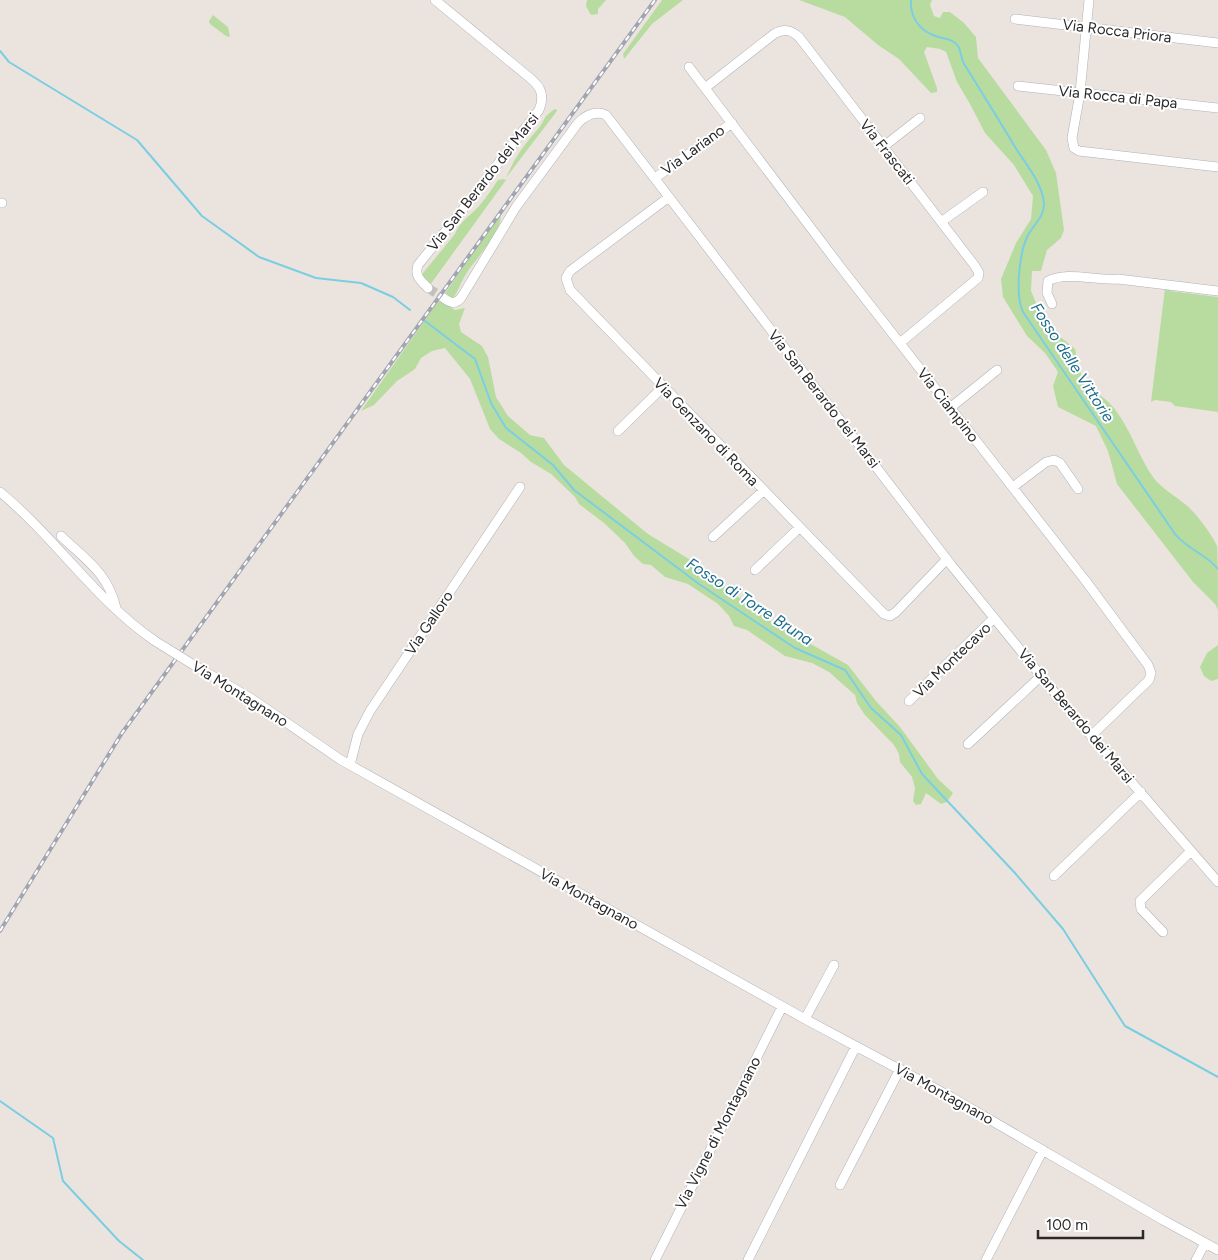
<svg xmlns="http://www.w3.org/2000/svg" width="1218" height="1260" font-family="Figtree,sans-serif">
	<style>
		.green { fill: #b8dca0 }
		.lines { fill: none; stroke-linecap: round; stroke-linejoin: round }
		.stream { stroke: #7bcee2; stroke-width: 2 }
		.minor-tunnel { stroke: #c4bfba; stroke-width: 9; stroke-dasharray: 9 4.5; stroke-linecap: butt }
		.minor-casing { stroke: #aeb1b9; stroke-width: 10 }
		.minor { stroke: #fff; stroke-width: 9 }
		.rail-casing { stroke: #a1a5b2; stroke-width: 4 }
		.rail { stroke: #fff; stroke-width: 2; stroke-dasharray: 5.5; stroke-linecap: butt }
		.minor-bridge-casing { stroke: #aeb1b9; stroke-width: 10; stroke-linecap: butt }
		.minor-bridge { stroke: #fff; stroke-width: 9 }
		.labels { text-anchor: middle; stroke-width: 4; stroke-linejoin: round; paint-order: stroke }
		.street-label { font-size: 15px; fill: #2a2a2a; stroke: #fff }
		.water-label { font-size: 16px; font-style: italic; fill: #1b6d8d; stroke: #fff }
	</style>
	<rect width="100%" height="100%" fill="#ebe4de"/>
	<path class="green" d="M587,0H606L598,9V14L591,15L586,6Z
		M662,0H683L652,24L624,59L623,54Z
		M799,0H932L930,5L934,16L940,18L943,12H950L964,23L976,37L978,58L1046,150L1056,173L1064,230L1061,238L1047,250L1041,271H1032L1031,291L1045,324L1075,349L1081,374L1086,388C1124,401 1132,447 1153,477C1161,488 1174,495 1185,504C1196,513 1211,533 1217,546C1218,553 1218,599 1218,610L1215,604L1193,582L1117,484L1108,451L1096,426L1058,407L1053,386L1058,372L1045,353L1027,336L1003,297L1001,279L1016,243L1031,219L1033,196L1014,165L985,133L970,104L957,82L946,52L940,49L927,47L924,52L937,88V92L931,93L899,59L878,45L845,17Z
		M213,15L228,27L230,37L226,36L210,24L209,21Z
		M555,109L557,110V111L506,178C515,157 523,146 538,129C545,121 542,117 555,109Z
		M503,179L506,180L430,285L421,276L423,273L455,234C459,222 470,216 479,206C486,198 492,189 498,180Z
		M500,214C505,227 478,257 470,268C463,277 459,289 453,299L444,295Z
		M1165,288H1170V291L1218,297V412L1175,406L1171,402L1155,400L1151,402Z
		M439,300L455,310L465,308L459,324L461,332L482,346L488,357L496,397L508,416L530,435L544,438L564,465L648,534L689,559L770,621L848,665L876,701L900,727L938,779L953,793L947,802L941,804L926,793L921,804L916,805L913,801L915,788L912,777L900,762L899,754L894,745L865,715L857,703L855,695L829,672L812,663L785,656L747,630L734,626L729,616L718,604L688,584L665,577L651,565L643,564L634,556L625,543L604,523L579,504L575,497L551,474L531,462L521,453L499,439L490,429L470,379L445,348L432,351L421,358L415,369L397,381L374,405L361,411Z
		M1218,645V679L1211,681L1204,676L1200,667L1207,653Z"/>
	<g class="lines">
		<path class="stream" d="M911,0C910,16 918,29 933,35C941,39 953,38 958,46C961,51 961,57 963,62C980,90 998,118 1015,147C1025,163 1043,184 1044,204C1044,218 1032,226 1027,237C1019,255 1015,295 1023,312L1175,534C1187,549 1206,554 1218,569
			M0,51L9,62L137,140L202,216L259,257L316,278L361,283L393,297L410,310
			M425,321L475,359L491,403L506,428L553,465L574,490L699,584L795,648L845,670L871,708L901,735L922,774L1015,873L1063,929L1125,1026L1218,1077
			M0,1101L53,1138L63,1181L119,1241L143,1260"/>
		<path class="minor-tunnel" d="M428,288L442,297"/>
		<g class="minor-casing">
			<path id="minor" d="M1089,0L1080,93L1072,138L1074,148L1079,151L1218,167
				M1015,19L1218,43
				M689,67L842,269L1085,580L1148,665L1151,673L1149,680L1091,736
				M1018,86L1218,108
				M705,88L774,34C784,28 791,30 799,37L975,266L979,273L978,278L900,343
				M883,147L920,118
				M655,178L732,123
				M669,197L570,271L566,278L570,290L884,614L890,616L896,612L947,559
				M0,203H2
				M941,222L983,192
				M428,288C421,281 414,276 418,265L461,212L539,110C545,96 541,87 530,78L435,0
				M442,297C449,302 454,306 461,298L516,207L578,123C586,115 595,110 606,115L952,566L1063,703L1218,882
				M1052,304L1047,293L1048,281C1067,271 1096,281 1118,279L1218,291
				M950,408L997,370
				M618,431L663,387
				M1013,487L1046,462L1054,460L1060,463L1078,489
				M0,492C55,537 95,600 155,641
				M61,536C86,560 108,573 116,608
				M713,537L763,491
				M755,570L799,528
				M197,667L252,699L341,760L805,1019L951,1097L1163,1220L1218,1250
				M909,701L994,618
				M968,744L1041,676
				M350,765L358,734L370,711L520,487
				M1054,876L1141,792
				M1163,932L1141,909L1140,901L1191,851
				M805,1019L834,965
				M840,1185L900,1069
				M655,1260L782,1007
				M748,1260L856,1046
				M986,1260L1043,1150
				M1196,1260L1205,1243"/>
		</g>
		<use href="#minor" class="minor"/>
		<g class="rail-casing">
			<path id="rail" d="M0,931L122,733L655,0"/>
		</g>
		<use href="#rail" class="rail"/>
		<g class="minor-bridge-casing">
			<path id="minor-bridge" d="M155,641L197,667"/>
		</g>
		<use href="#minor-bridge" class="minor-bridge"/>
	</g>
	<g class="labels">
		<g class="street-label">
			<text transform="translate(1117 31) rotate(7)" y="5">Via Rocca Priora</text>
			<text transform="translate(1118 97) rotate(6)" y="5">Via Rocca di Papa</text>
			<text transform="translate(693 150) rotate(-36)" y="5">Via Lariano</text>
			<text transform="translate(887 152) rotate(52)" y="5">Via Frascati</text>
			<text transform="translate(483 182) rotate(-52)" y="5">Via San Berardo dei Marsi</text>
			<text transform="translate(824 399) rotate(52)" y="5">Via San Berardo dei Marsi</text>
			<text transform="translate(948 405) rotate(52)" y="5">Via Ciampino</text>
			<text transform="translate(706 432) rotate(46)" y="5">Via Genzano di Roma</text>
			<text transform="translate(429 623) rotate(-56)" y="5">Via Galloro</text>
			<text transform="translate(952 660) rotate(-44)" y="5">Via Montecavo</text>
			<text transform="translate(240 694) rotate(32)" y="5">Via Montagnano</text>
			<text transform="translate(1076 716) rotate(50)" y="5">Via San Berardo dei Marsi</text>
			<text transform="translate(589 899) rotate(29)" y="5">Via Montagnano</text>
			<text transform="translate(944 1094) rotate(29)" y="5">Via Montagnano</text>
			<text transform="translate(718 1133) rotate(-63)" y="5">Via Vigne di Montagnano</text>
		</g>
		<g class="water-label">
			<text transform="translate(1073 362) rotate(57)" y="6">Fosso delle Vittorie</text>
			<text transform="translate(750 601) rotate(33)" y="6">Fosso di Torre Bruna</text>
		</g>
	</g>
	<path d="M1038 1230v8h105v-8" fill="none" stroke="#2a2a2a" stroke-width="2.5"/>
	<text x="1046" y="1230" font-size="15" fill="#2a2a2a" stroke="#ffffff" stroke-width="4" paint-order="stroke">100 m</text>
</svg>
